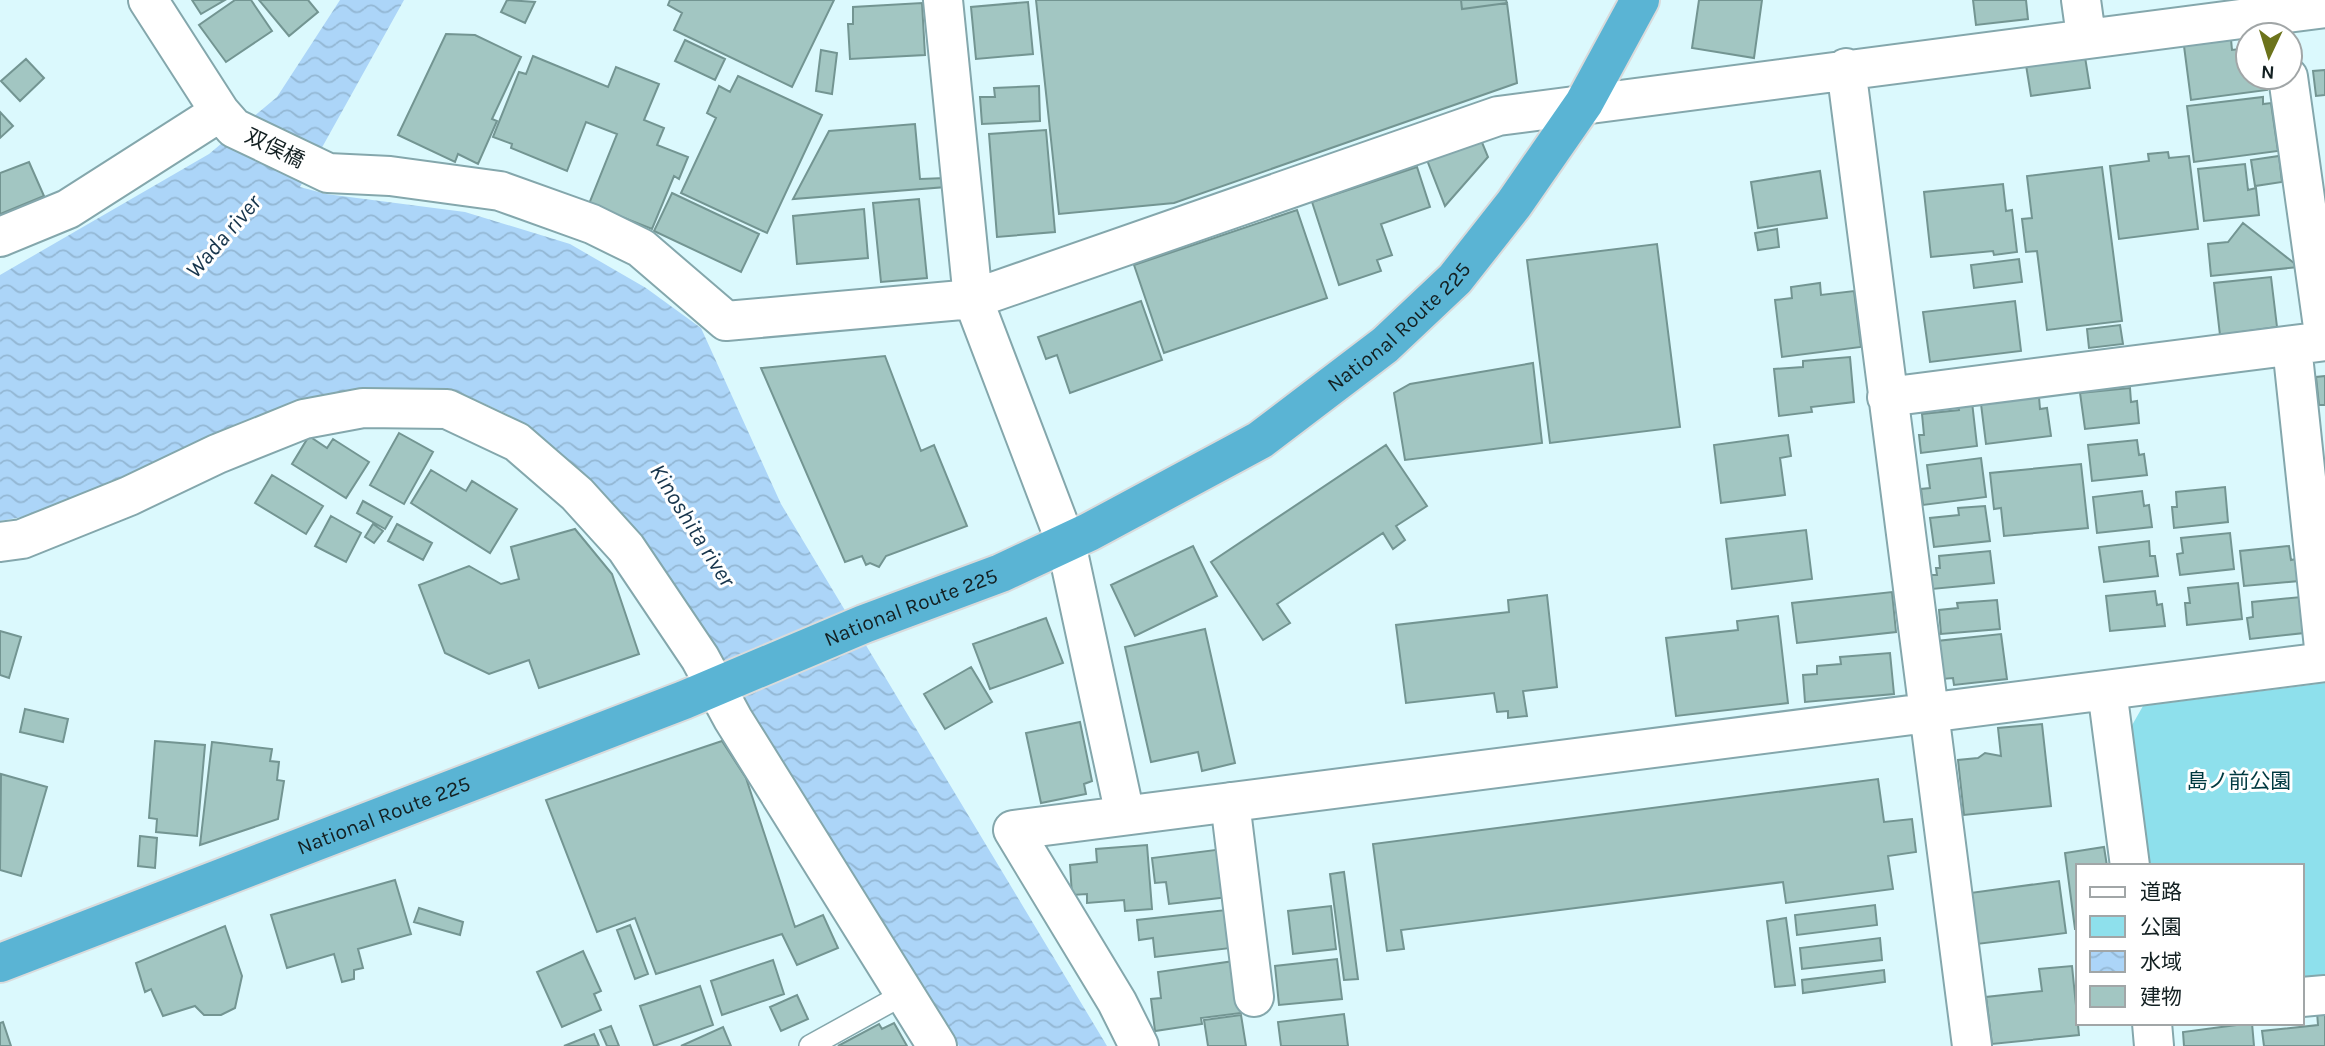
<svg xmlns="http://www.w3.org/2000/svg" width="2325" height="1046" font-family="Karla,'Noto Sans JP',sans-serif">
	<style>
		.green { fill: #8ee0ec }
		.water { fill: url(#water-waves) }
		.building { fill: #a2c6c2; stroke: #739592; stroke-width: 2 }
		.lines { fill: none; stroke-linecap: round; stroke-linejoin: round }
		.service-casing { stroke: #84a7ac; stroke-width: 24 }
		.minor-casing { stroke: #84a7ac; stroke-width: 42 }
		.trunk-casing { stroke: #d9dbdc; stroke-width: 42 }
		.service { stroke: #fff; stroke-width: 21 }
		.minor { stroke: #fff; stroke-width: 38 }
		.trunk { stroke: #5ab4d4; stroke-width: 38 }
		.labels { text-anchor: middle; stroke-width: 6; stroke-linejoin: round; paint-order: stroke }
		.street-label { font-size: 21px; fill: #132022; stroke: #fff }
		.park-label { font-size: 21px; fill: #003940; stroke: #fff }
		.water-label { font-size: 23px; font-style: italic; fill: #17354c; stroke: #fff }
	</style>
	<defs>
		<pattern id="water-waves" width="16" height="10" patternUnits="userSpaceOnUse" patternTransform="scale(1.75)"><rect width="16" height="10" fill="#acd5f8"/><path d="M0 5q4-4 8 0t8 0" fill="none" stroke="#93b7d4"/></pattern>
	</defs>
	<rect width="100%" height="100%" fill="#dbf9fd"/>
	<path class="green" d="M2325,683V981L2302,984V866H2149L2131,727L2143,706Z"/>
	<path class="water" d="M340,0H404L300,187L326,194L465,212L570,244L646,288L701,328L781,504L1107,1046H959L641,542L513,417L459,392L377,391L148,467L22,517L0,521V275L209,154L277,97Z"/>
	<path class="building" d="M192,0H225L201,14Z
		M235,0H251L272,31L226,62L199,25Z
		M259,0H308L318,12L289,36Z
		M507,0L535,2L525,23L501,12Z
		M670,0H834L792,87L674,30L682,13L668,5Z
		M1036,0H1461L1462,9L1507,3L1517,83L1174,203L1059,214Z
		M1461,0H1506L1507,3L1462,9Z
		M1699,0H1762L1754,58L1692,48Z
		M1973,0H2026L2028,19L1976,25Z
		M1028,2L1033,54L976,59L971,7Z
		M922,3L925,55L850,59L848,24H853V7Z
		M446,34L475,35L521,57L492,119L497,121L478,164L458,154L455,162L398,135Z
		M2231,39L2232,50L2248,48V77H2265L2267,90L2191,100L2184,46Z
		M685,40L725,59L715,80L675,61Z
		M821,50L837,53L832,94L816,91Z
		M533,56L608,87L616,67L659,84L644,120L664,128L657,145L688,157L679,179L674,176L652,229L589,204L617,134L586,122L567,171L511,148L512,144L493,137L519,72L526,74Z
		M2085,57L2090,88L2031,96L2026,65Z
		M26,59L44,78L20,101L1,81Z
		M2325,70V95L2316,96L2313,71Z
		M738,76L822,115L767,233L681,193L716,118L707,113L719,86L730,92Z
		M1039,86L1040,121L982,124L980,97H995L994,88Z
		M2263,97V104L2271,103L2278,151L2194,162L2187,106Z
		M0,112L13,126L0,138Z
		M915,124L920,179L945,178L946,187L793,199L829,131Z
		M1046,130L1055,232L997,237L989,134Z
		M1481,140L1488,157L1445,206L1427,160Z
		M2168,152L2169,158L2189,156L2198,229L2119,239L2110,166L2149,161L2148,154Z
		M2279,156L2282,182L2255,186L2251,160Z
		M29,162L44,196L0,214V173Z
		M2245,164L2248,190L2256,188L2259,215L2204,221L2198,169Z
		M1417,167L1430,207L1381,224L1392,255L1377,260L1381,271L1339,285L1312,202Z
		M2102,167L2122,321L2047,330L2037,251L2026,252L2022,219L2032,218L2027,176Z
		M1820,171L1827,218L1758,228L1751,182Z
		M2003,184L2006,211L2012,210L2017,252L1994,255L1993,251L1931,257L1924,192Z
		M672,193L759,234L741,272L654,231Z
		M919,199L927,278L881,282L873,203Z
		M864,209L868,258L797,264L793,216Z
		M1297,210L1327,298L1164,353L1134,265Z
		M2243,223L2299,267L2211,276L2208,244L2228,242Z
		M1777,229L1779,247L1758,250L1755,233Z
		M1657,244L1680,427L1550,443L1527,260Z
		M2019,259L2022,282L1974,288L1971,265Z
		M2271,277L2277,327L2220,335L2214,283Z
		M1820,283L1821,295L1854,291L1861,347L1782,357L1775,300L1792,298L1791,287Z
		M1141,301L1162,360L1070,393L1057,355L1046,359L1038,337Z
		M2015,301L2021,351L1930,362L1923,312Z
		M2120,325L2123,344L2089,348L2087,329Z
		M885,356L921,451L934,445L967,526L886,556L879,567L870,563L866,565L862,556L845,562L761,368Z
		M1850,357L1854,402L1811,407L1812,412L1779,416L1774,369L1803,367V361Z
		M1533,363L1542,443L1405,460L1394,393L1410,384Z
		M2325,376V405H2319L2316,377Z
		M2130,388L2131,402L2137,401L2139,423L2085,429L2080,393Z
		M2039,397L2040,409L2047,408L2051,436L1986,444L1981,404Z
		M1972,402L1977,446L1921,453L1919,435H1924L1922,414L1959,410L1958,404Z
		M399,433L433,452L404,504L370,485Z
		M1788,435L1791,456L1780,458L1785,495L1721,503L1714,445Z
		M309,436L327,448L333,439L369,462L346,498L292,464Z
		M2137,440L2139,455L2144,454L2147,475L2092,481L2088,445Z
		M1386,445L1427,506L1396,526L1405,540L1393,549L1383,533L1277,604L1290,623L1263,640L1211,562Z
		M1981,458L1986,497L1923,505L1921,489L1930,488L1927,465Z
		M2081,464L2088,528L2004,536L2001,508L1994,509L1990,473Z
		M431,470L466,491L472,481L517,509L490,553L411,503Z
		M272,475L323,506L306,534L255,503Z
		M2225,487L2228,522L2174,528L2172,507H2177L2176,492Z
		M2142,491L2144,506L2149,505L2152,527L2097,533L2093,497Z
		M363,501L392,517L385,529L357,513Z
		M1985,506L1990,541L1934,547L1930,518L1959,515L1958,508Z
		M331,516L361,533L346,562L315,546Z
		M373,524L383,531L374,543L365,537Z
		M397,524L432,543L423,560L388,541Z
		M575,529L612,574L639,654L539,688L529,660L489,674L445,653L419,585L469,566L501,584L519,579L511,547Z
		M1806,530L1812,579L1732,589L1726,539Z
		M2230,533L2234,569L2180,575L2177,554L2183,553L2181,538Z
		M2149,541L2150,556H2155L2158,576L2104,582L2099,547Z
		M1193,546L1217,596L1135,636L1111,585Z
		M2289,546L2291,560L2296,559L2299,581L2244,586L2240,551Z
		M1990,551L1994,583L1932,589L1931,575H1937L1936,568H1940L1939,556Z
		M2238,583L2242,619L2187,625L2185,603H2190L2188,588Z
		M2155,591L2157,605L2162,604L2165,626L2110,631L2106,596Z
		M1892,592L1896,632L1797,643L1792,603Z
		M1547,595L1557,687L1523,691L1527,716L1508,718V711L1497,712L1494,693L1406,703L1396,625L1509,612L1508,600Z
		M2301,597L2304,633L2250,639L2247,618L2253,617L2252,602Z
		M1997,600L2000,629L1941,634L1939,610L1958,608L1957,603Z
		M1778,616L1788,703L1676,716L1666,638L1738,630L1737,621Z
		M1046,618L1063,663L990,689L973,644Z
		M1205,629L1235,763L1202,771L1198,752L1151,762L1125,647Z
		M0,631L21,637L9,678L0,675Z
		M2001,634L2007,679L1954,685L1953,678L1942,679L1937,641Z
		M1890,653L1894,694L1805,702L1803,675L1817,674V666L1841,664L1840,657Z
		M971,667L992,702L945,729L924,694Z
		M25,709L68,719L63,742L20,732Z
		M1080,722L1092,781L1084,784L1086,794L1041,803L1026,733Z
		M2042,724L2051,806L1964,815L1958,760L1978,758L1985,753L2001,756L1998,728Z
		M155,741L205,745L197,836L156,832L157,819L149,818Z
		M722,741L746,778L795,927L823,915L838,948L797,965L782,934L656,974L635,918L597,932L546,800Z
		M212,742L272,749L270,761L279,762L277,780L284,781L278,819L200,845Z
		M1,774L47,787L21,876L0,870Z
		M1878,779L1884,822L1912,819L1916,852L1888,856L1893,889L1786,903L1783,882L1401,930L1404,949L1387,951L1373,844Z
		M140,836L157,838L155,868L138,866Z
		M1147,845L1152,909L1125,911L1124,900L1087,903V894L1072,895L1070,865L1097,862L1096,849Z
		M2104,847L2107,866H2078V929H2075L2065,853Z
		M1223,849L1228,897L1169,904L1166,882L1155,883L1152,858Z
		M1344,872L1358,979L1344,980L1330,874Z
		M395,880L411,934L358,949L363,968L354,970V979L342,982L334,954L287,968L271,915Z
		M2059,881L2066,933L1977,944L1970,893Z
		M1875,905L1877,925L1797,935L1795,915Z
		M1331,906L1336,949L1293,954L1288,911Z
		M419,908L463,922L460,935L414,922Z
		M1226,910L1231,948L1155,957L1153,938L1139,940L1137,920Z
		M1786,918L1795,985L1775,987L1767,921Z
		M630,925L648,974L635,979L617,930Z
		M225,926L242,976L235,1008L221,1015H204L195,1006L163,1016L151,989L145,992L136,963Z
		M1880,938L1882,960L1802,969L1800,948Z
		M583,951L601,991L594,994L601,1010L562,1027L537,972Z
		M1337,959L1342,999L1279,1005L1275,966Z
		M773,960L784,994L722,1015L711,981Z
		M1234,961L1241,1013L1201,1018L1202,1024L1155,1031L1151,999L1161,998L1158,972Z
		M2072,966L2079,1035L1992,1044L1986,997L2042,991L2039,969Z
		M1884,970L1885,982L1803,993L1802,980Z
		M700,986L713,1025L654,1046L640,1006Z
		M797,995L808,1019L781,1031L770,1007Z
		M2325,1011V1046H2264L2262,1031L2318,1025L2317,1012Z
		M1344,1014L1348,1046H1281L1278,1022Z
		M1241,1015L1246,1046H1208L1204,1020Z
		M3,1022L11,1046H0V1023Z
		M894,1023L907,1046H838L879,1024L882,1029Z
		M2252,1023L2254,1046H2184L2183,1032Z
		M611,1026L619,1046H607L600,1030Z
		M723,1027L731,1046H681Z
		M594,1034L599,1046H564Z"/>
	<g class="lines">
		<g class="service-casing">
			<path id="service" d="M810,1046L904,994"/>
		</g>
		<g class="minor-casing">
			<path id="minor" d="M148,0L220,112L234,128L328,173L390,176L500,191L592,224L641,248L726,321L973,299L1498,116L2325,8
				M943,0L973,299L1066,543L1125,815
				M2081,0L2086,36
				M1846,68L1972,1046
				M2288,77L2325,341
				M0,237L68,209L220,112
				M2292,346L2325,657
				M1887,397L2325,341
				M0,542L22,539L129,496L217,454L304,419L363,408L447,409L517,442L577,494L626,548L700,658L733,719L937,1046
				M2107,690L2130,866
				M1230,802L1254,997
				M2302,997L2325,995
				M2152,1023L2154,1046
				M1139,1046L1117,1002L1013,830L2325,662"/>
		</g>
		<g class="trunk-casing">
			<g id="trunk">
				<path id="s1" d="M0,963L684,700L864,624L1001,573L1089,532L1260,440L1385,345L1455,279L1514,204L1584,103L1640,0"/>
			</g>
		</g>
		<use href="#service" class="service"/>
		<use href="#minor" class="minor"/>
		<use href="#trunk" class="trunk"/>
	</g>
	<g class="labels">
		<g class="street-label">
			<text transform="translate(275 148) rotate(26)" y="7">双俣橋</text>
			<text dy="7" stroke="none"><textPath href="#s1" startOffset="1545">National Route 225</textPath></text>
			<text dy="7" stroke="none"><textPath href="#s1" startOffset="978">National Route 225</textPath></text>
			<text dy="7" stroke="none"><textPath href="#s1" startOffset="411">National Route 225</textPath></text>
		</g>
		<g class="park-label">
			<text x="2239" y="788">島ノ前公園</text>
		</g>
		<g class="water-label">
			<text transform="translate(223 236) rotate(-49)" y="8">Wada river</text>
			<text transform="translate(693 525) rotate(58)" y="8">Kinoshita river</text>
		</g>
	</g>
	<rect x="2076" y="864" width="228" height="161" fill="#ffffff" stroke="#a1a6a7" stroke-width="2"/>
	<rect x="2090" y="887" width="35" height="10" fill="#ffffff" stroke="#a1a6a7" stroke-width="2"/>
	<text x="2140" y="899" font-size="21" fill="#132022">道路</text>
	<rect x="2090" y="916" width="35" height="21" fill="#8ee0ec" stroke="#a1a6a7" stroke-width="2"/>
	<text x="2140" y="934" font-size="21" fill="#132022">公園</text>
	<rect x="2090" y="951" width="35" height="21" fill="url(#water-waves)" stroke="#a1a6a7" stroke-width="2"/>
	<text x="2140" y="969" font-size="21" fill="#132022">水域</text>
	<rect x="2090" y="986" width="35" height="21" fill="#a2c6c2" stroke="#a1a6a7" stroke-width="2"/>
	<text x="2140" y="1004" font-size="21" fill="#132022">建物</text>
	<g transform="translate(2269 56) rotate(184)"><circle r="33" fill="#ffffff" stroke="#a1a6a7" stroke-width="2"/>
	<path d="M0-5L12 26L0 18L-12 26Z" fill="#6c731b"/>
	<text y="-10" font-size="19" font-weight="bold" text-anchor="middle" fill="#132022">N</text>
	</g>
</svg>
